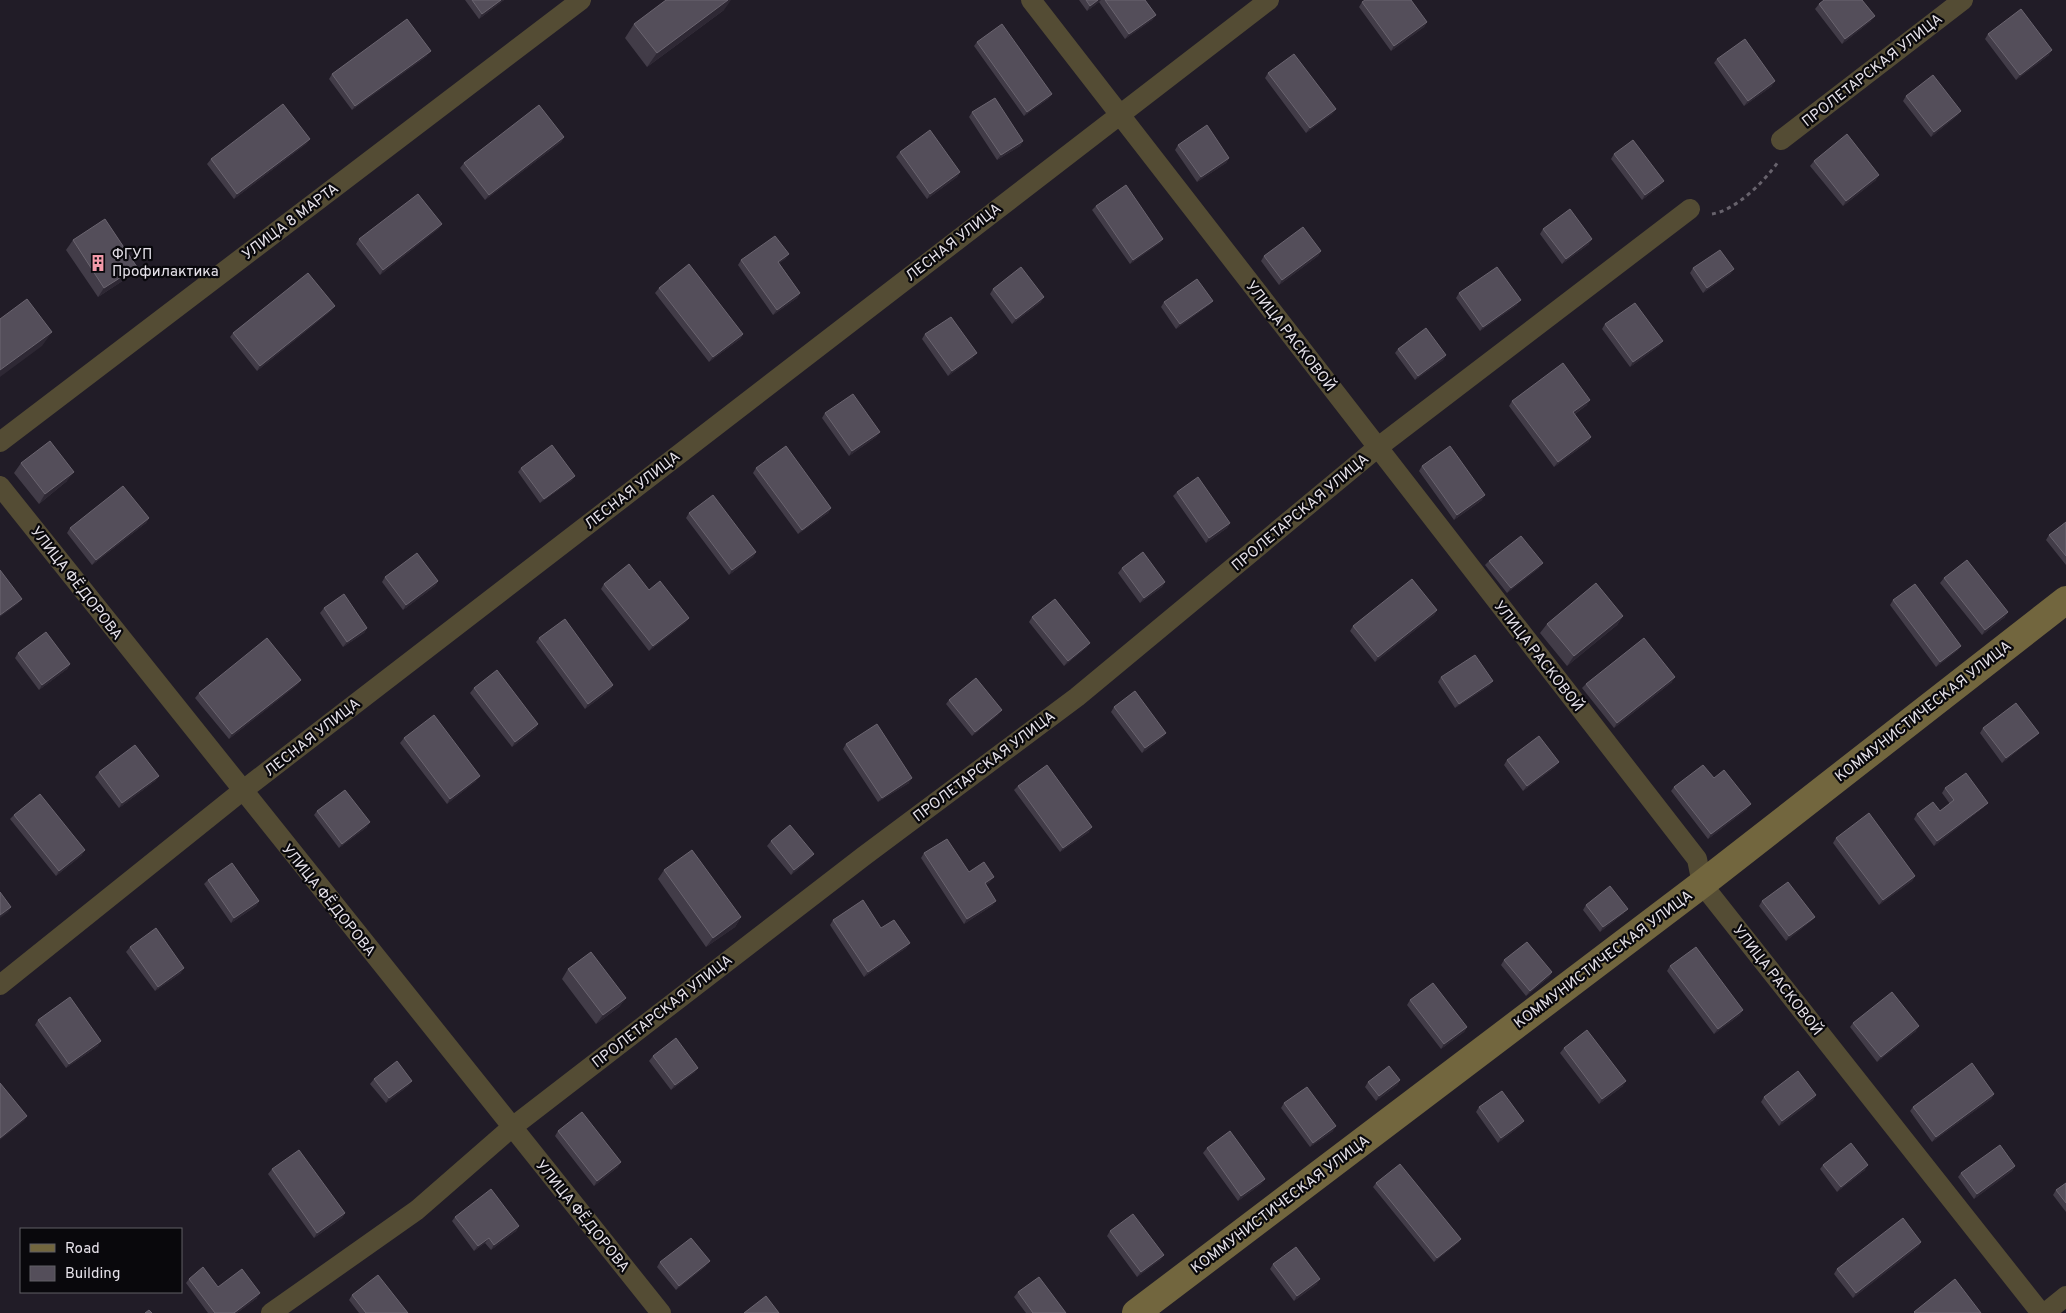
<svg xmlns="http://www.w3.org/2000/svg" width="2066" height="1313" font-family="Overpass,sans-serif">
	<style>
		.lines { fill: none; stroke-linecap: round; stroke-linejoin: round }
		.path { stroke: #67626c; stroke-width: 3; stroke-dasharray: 4 4; stroke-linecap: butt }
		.street { stroke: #544c34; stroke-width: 20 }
		.secondary { stroke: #72663e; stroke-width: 28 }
		.wall { fill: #423c48 }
		.shaded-wall { fill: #2e2834 }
		.building { fill: #544e5a; stroke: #6b6570 }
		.labels { text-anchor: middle; stroke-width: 4.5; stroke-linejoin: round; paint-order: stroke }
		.street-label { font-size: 15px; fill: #e6e2ea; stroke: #09080c }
		.poi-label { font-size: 15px; fill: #e6e2ea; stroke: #09080c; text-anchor: start }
	</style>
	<rect width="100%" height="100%" fill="#211c27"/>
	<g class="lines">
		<path class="path" d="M1712,214C1736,210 1764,182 1778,162"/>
		<path class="street" d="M1031,0L1697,859L1702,884L2041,1313
			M1781,140L1963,0
			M0,442L581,0
			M0,486L661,1313
			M0,985L242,791L1269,0
			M271,1313L417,1210L511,1128L864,856L1077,697L1377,448L1690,209
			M2045,1313L2066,1296"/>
		<path class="secondary" d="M1136,1313L1702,884L2066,600"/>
	</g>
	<path class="wall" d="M465,0H504L479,19Z
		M1079,0H1145L1156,15L1152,20L1125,39L1099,2L1087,11Z
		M1362,2L1427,22L1424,27L1391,51L1359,7Z
		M1819,4L1871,21L1842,44L1815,9Z
		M724,10L647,67L625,38L634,24Z
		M1988,34L2049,55L2016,80L1985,39Z
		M977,42L1052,94L1048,99L1024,116L974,46Z
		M427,56L352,110L329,79L332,74Z
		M1717,59L1772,86L1744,106L1714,63Z
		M1268,73L1336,109L1332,114L1306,133L1265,78Z
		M1906,96L1958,115L1931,137L1903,101Z
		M972,112L1023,141L1020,146L997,160L969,117Z
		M564,137L561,142L485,200L460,168L464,163Z
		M310,139L306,144L234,199L207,164L211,159Z
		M1178,145L1229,158L1226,163L1197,182L1175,150Z
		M900,152L960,172L957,177L927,199L896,157Z
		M1614,154L1660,186L1642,200L1611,159Z
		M1814,161L1876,180L1843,206L1810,166Z
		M1096,206L1163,239L1160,243L1130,264L1092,210Z
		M442,224L438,229L380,275L356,244L359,239Z
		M1543,229L1589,244L1562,264L1540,234Z
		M73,240L137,267L130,276L98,297L66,250Z
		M1321,251L1318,256L1279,285L1261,261L1264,256Z
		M789,254L785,259L779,263L800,293L797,298L773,315L738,265L741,260Z
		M1693,268L1734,269L1730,274L1703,293L1690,273Z
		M659,288L743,334L740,339L709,362L655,293Z
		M993,289L1041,302L1012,324L990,294Z
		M1459,293L1517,305L1480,331L1456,298Z
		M1213,301L1209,305L1176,329L1161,307L1164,302Z
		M332,310L257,371L230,337L233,333Z
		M1605,324L1663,341L1659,346L1630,367L1602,329Z
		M925,334L973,358L948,376L922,339Z
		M1398,349L1446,355L1443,360L1415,380L1395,353Z
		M1512,401L1587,405L1575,414L1591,437L1588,442L1554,467L1509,406Z
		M825,413L880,432L876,437L849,456L822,418Z
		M21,463L67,481L39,504L14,473Z
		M1422,466L1482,500L1454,520L1419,471Z
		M521,468L575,476L571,481L540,503L518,472Z
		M756,468L831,508L828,513L798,534L753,473Z
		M1177,492L1230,523L1227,528L1206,543L1173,496Z
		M689,513L756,552L753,557L729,575L686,518Z
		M149,518L146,523L92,565L67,533L70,528Z
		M2066,522V565L2046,540L2049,535Z
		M1489,561L1539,568L1507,593L1485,565Z
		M1122,568L1165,582L1162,587L1140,603L1118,573Z
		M385,577L438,581L435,586L403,610L382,582Z
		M1944,578L2005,617L1982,635L1940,583Z
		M604,584L689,618L685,623L649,651L601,589Z
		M1893,600L1958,650L1936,667L1890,605Z
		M324,608L367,628L364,633L343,647L320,613Z
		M1437,610L1434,615L1375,662L1350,631L1353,626Z
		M1623,616L1617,625L1567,666L1540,633L1547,624Z
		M1032,617L1087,647L1064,666L1029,622Z
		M539,638L613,685L610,690L585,709L536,642Z
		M18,653L70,664L67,669L39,690L15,658Z
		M1441,677L1493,681L1489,686L1455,708L1438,682Z
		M301,680L297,685L229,739L195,698L199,693Z
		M1672,682L1614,728L1582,688L1586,684Z
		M474,688L538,724L535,729L512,747L470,693Z
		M949,700L998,715L972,736L946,704Z
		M1114,707L1166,733L1163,737L1142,753L1111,712Z
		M1983,728L2039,733L2035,737L2002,763L1980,733Z
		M404,738L476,781L447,804L400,743Z
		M846,744L909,783L878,802L843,749Z
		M1507,760L1559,762L1555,767L1523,791L1504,765Z
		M99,772L159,776L155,781L119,808L95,777Z
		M1714,778L1747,809L1708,839L1671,791L1674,787Z
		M1018,786L1089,832L1060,852L1014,790Z
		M1945,788L1984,807L1934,846L1914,819L1917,814L1940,811L1950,804L1942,793Z
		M317,811L367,827L339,848L314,815Z
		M14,815L82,855L56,876L10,819Z
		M1836,838L1915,876L1912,881L1879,905L1833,843Z
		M771,841L810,859L791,875L767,846Z
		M924,853L990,882L986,885L993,905L964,924L921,858Z
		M664,870L741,917L735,927L706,947L658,879Z
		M208,880L259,901L256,906L231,923L204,884Z
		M1762,901L1815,917L1811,921L1786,941L1759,906Z
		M1586,905L1624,913L1600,932L1583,910Z
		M833,920L881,928L910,943L906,948L864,977L830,925Z
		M130,947L181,973L155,991L126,952Z
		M1504,960L1552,972L1549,977L1526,996L1501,965Z
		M1670,966L1740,1015L1714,1034L1667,971Z
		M568,969L626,998L619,1007L596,1024L562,979Z
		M1410,1000L1467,1027L1464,1032L1441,1049L1407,1005Z
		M38,1020L98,1046L66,1068L35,1025Z
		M1853,1023L1916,1031L1877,1062L1850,1027Z
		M1564,1048L1623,1086L1599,1104L1560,1053Z
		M653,1056L695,1072L671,1090L649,1061Z
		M374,1079L412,1081L408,1086L386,1103L370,1084Z
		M1400,1080L1397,1085L1376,1101L1365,1087L1368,1082Z
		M1994,1094L1991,1099L1932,1142L1910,1111L1913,1107Z
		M1816,1095L1813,1100L1779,1126L1761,1102L1764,1097Z
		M1284,1103L1333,1131L1310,1147L1281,1108Z
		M1479,1107L1524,1121L1520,1126L1498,1143L1476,1112Z
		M558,1131L618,1167L594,1186L555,1136Z
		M1207,1148L1265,1179L1261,1184L1238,1201L1203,1153Z
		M1823,1165L1865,1170L1837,1192L1820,1169Z
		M2015,1166L2012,1171L1974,1199L1958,1177L1961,1173Z
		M272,1169L345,1213L342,1218L314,1238L268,1174Z
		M1376,1183L1461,1239L1458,1243L1434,1262L1373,1187Z
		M2066,1183V1212L2053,1195L2056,1190Z
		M455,1217L519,1226L516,1231L491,1250L485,1243L474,1251L452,1221Z
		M1110,1231L1164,1255L1160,1260L1137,1277L1107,1236Z
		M1921,1242L1918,1247L1853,1298L1834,1274L1837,1269Z
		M660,1262L706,1266L676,1290L657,1267Z
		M1273,1264L1317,1284L1294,1301L1270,1269Z
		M189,1279L218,1287L257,1298L237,1313H208L186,1283Z
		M1018,1292L1066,1313H1026L1014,1297Z
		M352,1295L408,1313H359L349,1300Z"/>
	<path class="shaded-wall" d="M501,0H504L479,19L482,14Z
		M728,0H731L724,10L647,67L657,53Z
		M1098,0H1101L1099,2L1087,11L1090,6Z
		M1156,15L1152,20L1125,39L1129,34Z
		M1875,16L1871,21L1842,44L1845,39Z
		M1427,22L1424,27L1391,51L1394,46Z
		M2052,50L2049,55L2016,80L2020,75Z
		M431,51L427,56L352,110L355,106Z
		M1775,81L1772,86L1744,106L1748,101Z
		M1052,94L1048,99L1024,116L1027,112Z
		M1336,109L1332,114L1306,133L1310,128Z
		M1961,111L1958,115L1931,137L1934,132Z
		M564,137L561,142L485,200L489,195Z
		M310,139L306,144L234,199L237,194Z
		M1023,141L1020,146L997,160L1001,155Z
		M1229,158L1226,163L1197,182L1201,177Z
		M960,172L957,177L927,199L930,194Z
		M1879,175L1876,180L1843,206L1846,201Z
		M1664,181L1660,186L1642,200L1645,195Z
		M442,224L438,229L380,275L383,270Z
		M1163,239L1160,243L1130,264L1133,260Z
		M1592,239L1589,244L1562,264L1566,259Z
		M1321,251L1318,256L1279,285L1282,280Z
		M789,254L785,259L775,267L778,262Z
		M137,267L130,276L98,297L104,288Z
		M1734,269L1730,274L1703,293L1707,288Z
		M800,293L797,298L773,315L777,310Z
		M1044,297L1041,302L1012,324L1016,319Z
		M1521,300L1517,305L1480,331L1483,327Z
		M1213,301L1209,305L1176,329L1180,324Z
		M335,306L332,310L257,371L260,366Z
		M52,332L42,346L0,377V370Z
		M743,334L740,339L709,362L713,357Z
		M1663,341L1659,346L1630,367L1633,362Z
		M977,353L973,358L948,376L952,371Z
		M1446,355L1443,360L1415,380L1418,376Z
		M1590,400L1587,405L1570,417L1573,412Z
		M880,432L876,437L849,456L852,451Z
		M1591,437L1588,442L1554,467L1558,462Z
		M74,472L67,481L39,504L45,494Z
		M575,476L571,481L540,503L544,499Z
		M1485,495L1482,500L1454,520L1457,515Z
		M831,508L828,513L798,534L802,530Z
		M149,518L146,523L92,565L96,560Z
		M1230,523L1227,528L1206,543L1209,538Z
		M756,552L753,557L729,575L732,570Z
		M1543,563L1539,568L1507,593L1511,588Z
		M438,581L435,586L403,610L406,605Z
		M1165,582L1162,587L1140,603L1144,598Z
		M22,599L18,604L0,617V615Z
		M1437,610L1434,615L1375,662L1378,657Z
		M2008,612L2005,617L1982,635L1985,630Z
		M1623,616L1617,625L1567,666L1574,656Z
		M689,618L685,623L649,651L653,646Z
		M367,628L364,633L343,647L347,642Z
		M1090,643L1087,647L1064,666L1068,661Z
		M1961,646L1958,650L1936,667L1940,662Z
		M70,664L67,669L39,690L42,685Z
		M1675,677L1672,682L1614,728L1617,723Z
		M301,680L297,685L229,739L232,734Z
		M1493,681L1489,686L1455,708L1459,704Z
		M613,685L610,690L585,709L588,704Z
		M1002,710L998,715L972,736L975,732Z
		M538,724L535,729L512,747L515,742Z
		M1166,733L1163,737L1142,753L1145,748Z
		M2039,733L2035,737L2002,763L2006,758Z
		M1559,762L1555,767L1523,791L1527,786Z
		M159,776L155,781L119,808L122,803Z
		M480,776L476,781L447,804L450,799Z
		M912,778L909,783L878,802L882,798Z
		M1988,803L1984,807L1934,846L1937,841Z
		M1751,804L1747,809L1708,839L1711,834Z
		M370,822L367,827L339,848L342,844Z
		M1092,827L1089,832L1060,852L1063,848Z
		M85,850L82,855L56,876L59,871Z
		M814,854L810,859L791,875L794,870Z
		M1915,876L1912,881L1879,905L1883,900Z
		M994,877L990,882L982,888L985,883Z
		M259,901L256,906L231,923L234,918Z
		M996,901L993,905L964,924L967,919Z
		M11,907L8,912L0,918V915Z
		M1628,909L1624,913L1600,932L1603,927Z
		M741,917L735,927L706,947L713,938Z
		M1815,917L1811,921L1786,941L1789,936Z
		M910,943L906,948L864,977L868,972Z
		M184,968L181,973L155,991L158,987Z
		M1552,972L1549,977L1526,996L1530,991Z
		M626,998L619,1007L596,1024L603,1015Z
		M1743,1010L1740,1015L1714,1034L1718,1029Z
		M1919,1026L1916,1031L1877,1062L1881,1057Z
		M1467,1027L1464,1032L1441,1049L1444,1044Z
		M101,1041L98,1046L66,1068L69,1064Z
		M698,1068L695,1072L671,1090L675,1085Z
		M1400,1080L1397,1085L1376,1101L1379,1096Z
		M412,1081L408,1086L386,1103L389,1098Z
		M1626,1081L1623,1086L1599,1104L1602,1099Z
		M1994,1094L1991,1099L1932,1142L1936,1137Z
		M1816,1095L1813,1100L1779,1126L1782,1121Z
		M27,1116L24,1121L0,1140V1138Z
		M1524,1121L1520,1126L1498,1143L1501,1138Z
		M1336,1126L1333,1131L1310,1147L1313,1143Z
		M621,1162L618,1167L594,1186L597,1181Z
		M1868,1165L1865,1170L1837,1192L1841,1187Z
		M2015,1166L2012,1171L1974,1199L1977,1194Z
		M1265,1179L1261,1184L1238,1201L1241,1196Z
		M345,1213L342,1218L314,1238L317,1233Z
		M519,1226L516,1231L491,1250L494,1245Z
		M489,1238L485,1243L474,1251L478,1246Z
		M1461,1239L1458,1243L1434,1262L1437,1258Z
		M1921,1242L1918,1247L1853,1298L1856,1293Z
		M1164,1255L1160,1260L1137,1277L1141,1272Z
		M710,1261L706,1266L676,1290L679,1286Z
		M1320,1279L1317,1284L1294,1301L1297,1296Z
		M260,1293L257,1298L237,1313H234Z"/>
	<path class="building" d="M472,0H501L482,14Z
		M666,0H728L657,53L634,24Z
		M1086,0H1098L1090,6Z
		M1105,0H1145L1156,15L1129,34Z
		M1365,0H1411L1427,22L1394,46L1362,2Z
		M1824,0H1862L1875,16L1845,39L1819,4Z
		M2021,9L2052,50L2020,75L1988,34Z
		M407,19L431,51L355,106L332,74Z
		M1002,24L1052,94L1027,112L977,42Z
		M1745,39L1775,81L1748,101L1717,59Z
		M1294,54L1336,109L1310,128L1268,73Z
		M1933,75L1961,111L1934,132L1906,96Z
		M995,98L1023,141L1001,155L972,112Z
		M283,104L310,139L237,194L211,159Z
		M539,105L564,137L489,195L464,163Z
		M1207,125L1229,158L1201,177L1178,145Z
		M930,130L960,172L930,194L900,152Z
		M1847,134L1879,175L1846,201L1814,161Z
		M1633,140L1664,181L1645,195L1614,154Z
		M1126,185L1163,239L1133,260L1096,206Z
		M418,194L442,224L383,270L359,239Z
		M1570,209L1592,239L1566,259L1543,229Z
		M105,219L137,267L104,288L73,240Z
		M1303,227L1321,251L1282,280L1264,256Z
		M775,236L789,254L778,262L800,293L777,310L741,260Z
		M1720,250L1734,269L1707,288L1693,268Z
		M689,264L743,334L713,357L659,288Z
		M1021,267L1044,297L1016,319L993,289Z
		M1497,267L1521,300L1483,327L1459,293Z
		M308,273L335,306L260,366L233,333Z
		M1197,279L1213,301L1180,324L1164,302Z
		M27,299L52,332L0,370V319Z
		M1635,303L1663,341L1633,362L1605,324Z
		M951,317L977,353L952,371L925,334Z
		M1426,328L1446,355L1418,376L1398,349Z
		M1563,363L1590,400L1573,412L1591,437L1558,462L1512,401Z
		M853,394L880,432L852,451L825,413Z
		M50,441L74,472L45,494L21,463Z
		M552,445L575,476L544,499L521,468Z
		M786,446L831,508L802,530L756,468Z
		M1450,446L1485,495L1457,515L1422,466Z
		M1198,477L1230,523L1209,538L1177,492Z
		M123,486L149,518L96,560L70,528Z
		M713,495L756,552L732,570L689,513Z
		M2066,522V556L2049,535Z
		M1521,536L1543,563L1511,588L1489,561Z
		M1143,552L1165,582L1144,598L1122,568Z
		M417,553L438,581L406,605L385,577Z
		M1967,560L2008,612L1985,630L1944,578Z
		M629,564L649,590L660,581L689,618L653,646L604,584Z
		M0,570L22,599L0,615Z
		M1412,579L1437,610L1378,657L1353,626Z
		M1596,583L1623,616L1574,656L1547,624Z
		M1915,584L1961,646L1940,662L1893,600Z
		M344,594L367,628L347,642L324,608Z
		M1055,599L1090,643L1068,661L1032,617Z
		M565,619L613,685L588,704L539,638Z
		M46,632L70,664L42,685L18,653Z
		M267,638L301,680L232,734L199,693Z
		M1644,638L1675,677L1617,723L1586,684Z
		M1475,655L1493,681L1459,704L1441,677Z
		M497,670L538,724L515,742L474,688Z
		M976,678L1002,710L975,732L949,700Z
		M1135,691L1166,733L1145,748L1114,707Z
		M2016,703L2039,733L2006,758L1983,728Z
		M434,715L480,776L450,799L404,738Z
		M877,724L912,778L882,798L846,744Z
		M1539,736L1559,762L1527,786L1507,760Z
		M135,745L159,776L122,803L99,772Z
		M1047,765L1092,827L1063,848L1018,786Z
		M1703,765L1714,778L1724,770L1751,804L1711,834L1674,787Z
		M1966,773L1988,803L1937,841L1917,814L1933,802L1940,811L1954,800L1945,788Z
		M345,790L370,822L342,844L317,811Z
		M40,794L85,850L59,871L14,815Z
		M1869,813L1915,876L1883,900L1836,838Z
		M790,825L814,854L794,870L771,841Z
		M947,839L969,872L984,862L994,877L985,883L996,901L967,919L924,853Z
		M692,850L741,917L713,938L664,870Z
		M232,863L259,901L234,918L208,880Z
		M1788,882L1815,917L1789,936L1762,901Z
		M1610,886L1628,909L1603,927L1586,905Z
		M0,892L11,907L0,915Z
		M863,900L881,928L894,920L910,943L868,972L833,920Z
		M156,928L184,968L158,987L130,947Z
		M1527,942L1552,972L1530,991L1504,960Z
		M1696,947L1743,1010L1718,1029L1670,966Z
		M591,952L626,998L603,1015L568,969Z
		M1433,983L1467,1027L1444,1044L1410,1000Z
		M1892,992L1919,1026L1881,1057L1853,1023Z
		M70,997L101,1041L69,1064L38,1020Z
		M1587,1030L1626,1081L1602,1099L1564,1048Z
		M676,1038L698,1068L675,1085L653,1056Z
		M397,1061L412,1081L389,1098L374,1079Z
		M1972,1063L1994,1094L1936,1137L1913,1107Z
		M1389,1066L1400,1080L1379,1096L1368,1082Z
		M1798,1071L1816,1095L1782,1121L1764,1097Z
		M0,1083L27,1116L0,1138Z
		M1307,1087L1336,1126L1313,1143L1284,1103Z
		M1502,1091L1524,1121L1501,1138L1479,1107Z
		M582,1112L621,1162L597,1181L558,1131Z
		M1230,1131L1265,1179L1241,1196L1207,1148Z
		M1851,1143L1868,1165L1841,1187L1823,1165Z
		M2000,1145L2015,1166L1977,1194L1961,1173Z
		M299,1150L345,1213L317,1233L272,1169Z
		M1400,1164L1461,1239L1437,1258L1376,1183Z
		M2066,1183V1203L2056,1190Z
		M491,1189L519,1226L494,1245L489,1238L478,1246L455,1217Z
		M1133,1214L1164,1255L1141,1272L1110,1231Z
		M1903,1218L1921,1242L1856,1293L1837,1269Z
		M691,1238L710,1261L679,1286L660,1262Z
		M1296,1247L1320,1279L1297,1296L1273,1264Z
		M203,1267L218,1287L242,1269L260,1293L234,1313H215L189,1279Z
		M378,1275L408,1313H366L352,1295Z
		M1039,1277L1066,1313H1033L1018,1292Z
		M1955,1279L1981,1313H1915L1914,1312Z
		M766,1296L779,1313H744Z
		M149,1310L152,1313H145Z"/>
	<defs>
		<g id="building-bare" transform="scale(1.35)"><path d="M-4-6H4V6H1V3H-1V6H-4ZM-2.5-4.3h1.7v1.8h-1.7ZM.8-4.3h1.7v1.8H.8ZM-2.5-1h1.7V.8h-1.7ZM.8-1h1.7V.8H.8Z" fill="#f39aa9" stroke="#09080c" stroke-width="2.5" paint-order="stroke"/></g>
	</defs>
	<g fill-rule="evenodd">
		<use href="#building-bare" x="98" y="263"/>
	</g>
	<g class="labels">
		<g class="street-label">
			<text transform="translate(1872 70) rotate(-38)" y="5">ПРОЛЕТАРСКАЯ УЛИЦА</text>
			<text transform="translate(290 221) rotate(-37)" y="5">УЛИЦА 8 МАРТА</text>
			<text transform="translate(953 242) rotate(-38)" y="5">ЛЕСНАЯ УЛИЦА</text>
			<text transform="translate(1291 336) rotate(52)" y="5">УЛИЦА РАСКОВОЙ</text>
			<text transform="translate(632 490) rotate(-38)" y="5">ЛЕСНАЯ УЛИЦА</text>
			<text transform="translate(1300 512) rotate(-40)" y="5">ПРОЛЕТАРСКАЯ УЛИЦА</text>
			<text transform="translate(77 583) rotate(52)" y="5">УЛИЦА ФЁДОРОВА</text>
			<text transform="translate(1539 656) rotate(52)" y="5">УЛИЦА РАСКОВОЙ</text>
			<text transform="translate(1923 711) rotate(-38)" y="5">КОММУНИСТИЧЕСКАЯ УЛИЦА</text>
			<text transform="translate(312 737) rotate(-38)" y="5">ЛЕСНАЯ УЛИЦА</text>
			<text transform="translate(984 766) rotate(-37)" y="5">ПРОЛЕТАРСКАЯ УЛИЦА</text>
			<text transform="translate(329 900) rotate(51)" y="5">УЛИЦА ФЁДОРОВА</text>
			<text transform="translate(1603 959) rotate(-37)" y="5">КОММУНИСТИЧЕСКАЯ УЛИЦА</text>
			<text transform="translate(1778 980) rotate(52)" y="5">УЛИЦА РАСКОВОЙ</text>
			<text transform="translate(662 1011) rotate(-38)" y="5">ПРОЛЕТАРСКАЯ УЛИЦА</text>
			<text transform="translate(1280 1204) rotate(-37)" y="5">КОММУНИСТИЧЕСКАЯ УЛИЦА</text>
			<text transform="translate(583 1216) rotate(51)" y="5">УЛИЦА ФЁДОРОВА</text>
		</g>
		<g class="poi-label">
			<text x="112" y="259">ФГУП<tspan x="112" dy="17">Профилактика</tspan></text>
		</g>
	</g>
	<rect x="20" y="1228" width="162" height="65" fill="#09080c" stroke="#615f65"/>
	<rect x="30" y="1244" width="25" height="8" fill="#72663e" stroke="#615f65"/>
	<text x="65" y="1253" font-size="15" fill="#e6e2ea">Road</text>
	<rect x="30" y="1266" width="25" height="15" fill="#544e5a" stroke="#615f65"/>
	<text x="65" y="1278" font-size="15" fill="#e6e2ea">Building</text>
</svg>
